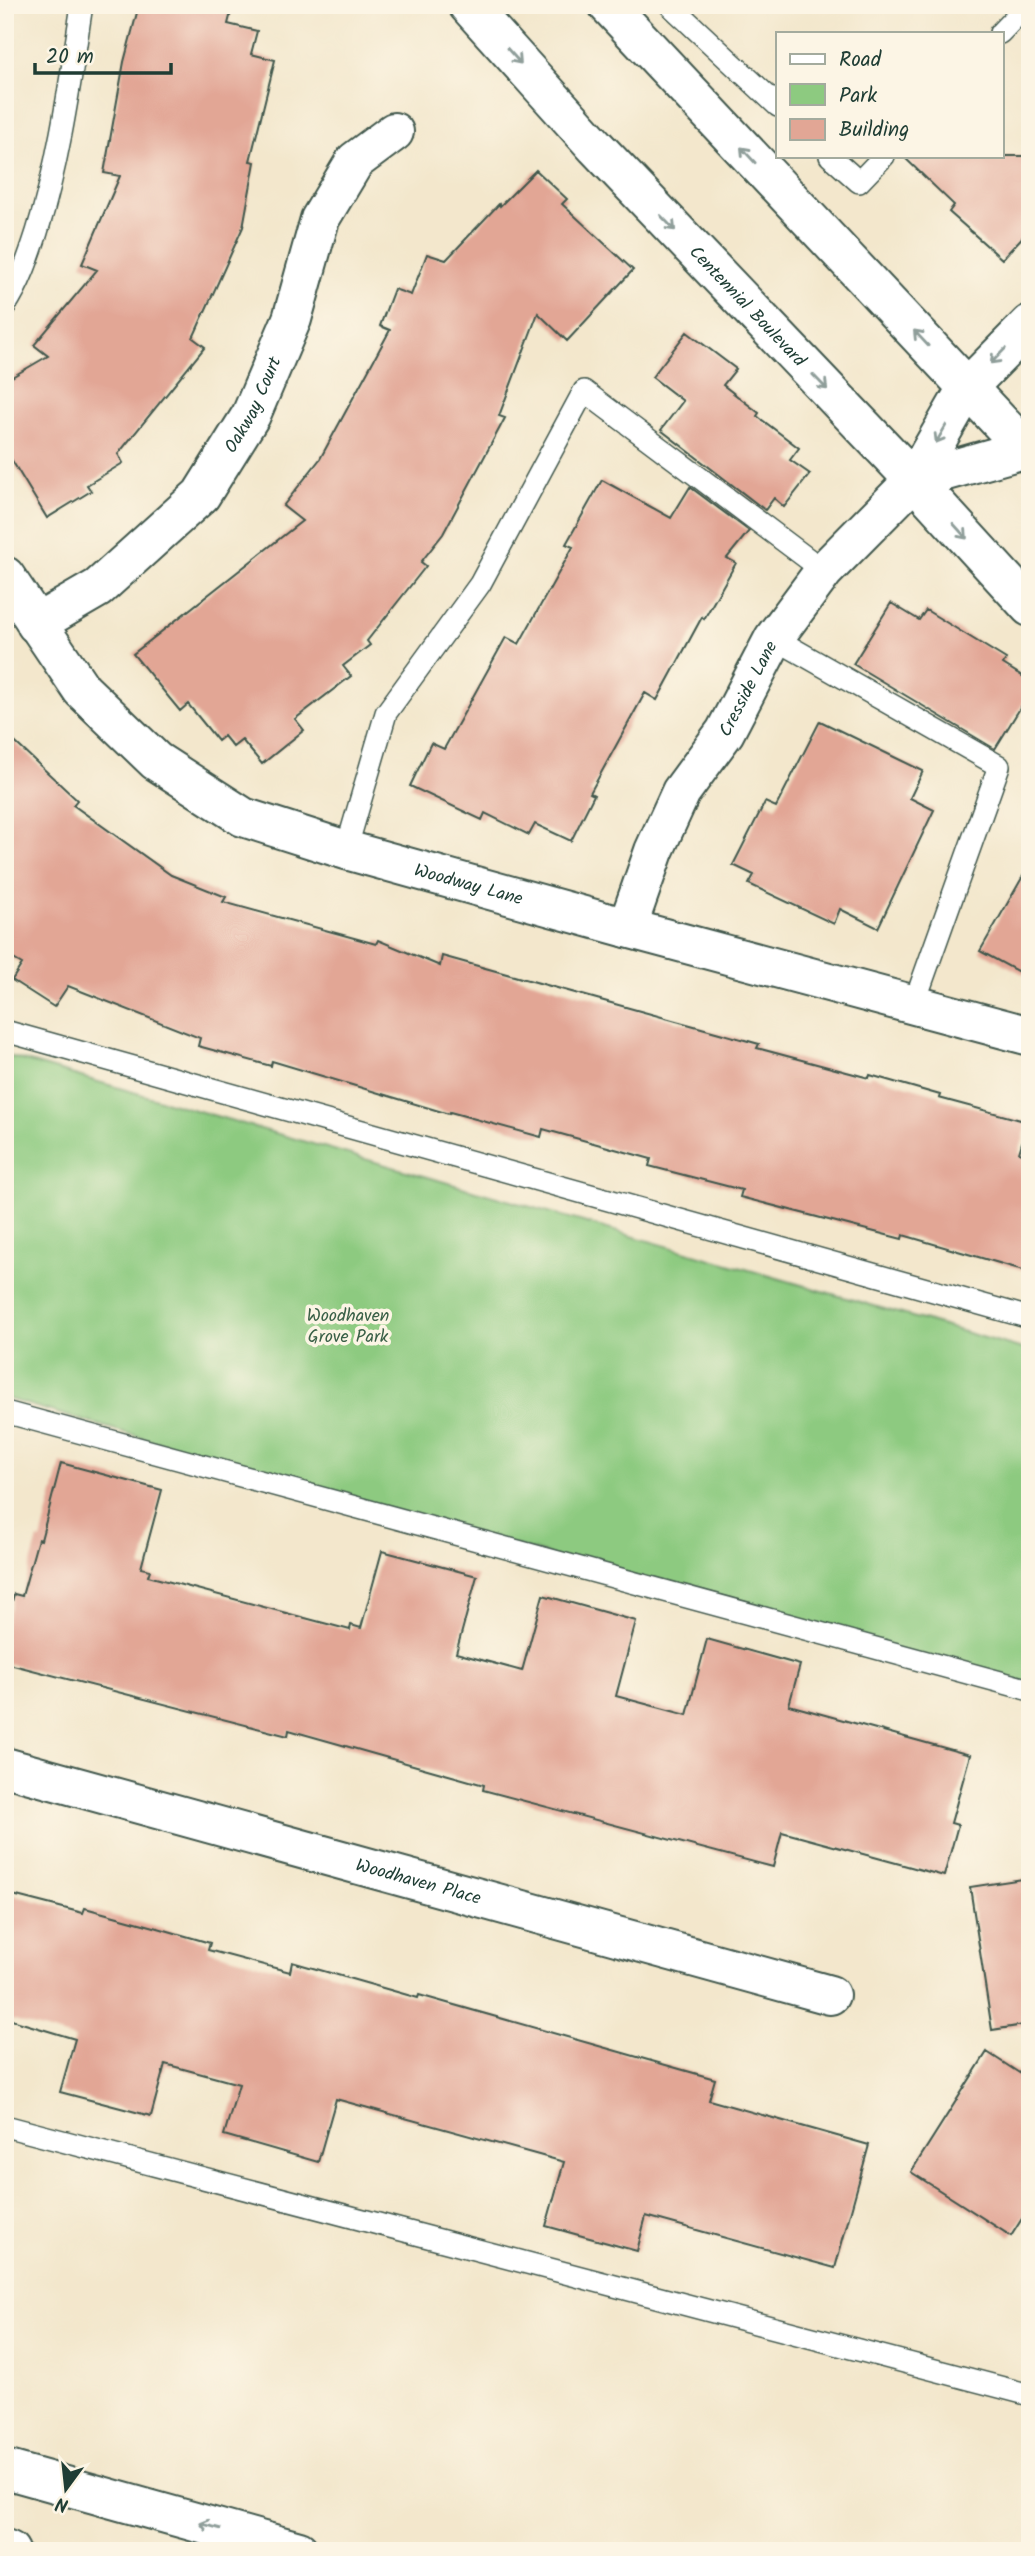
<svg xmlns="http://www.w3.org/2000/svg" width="1035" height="2556" font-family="Kalam,sans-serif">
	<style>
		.green { fill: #8dca80; stroke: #56845a; stroke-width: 2 }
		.building { fill: #e2a695 }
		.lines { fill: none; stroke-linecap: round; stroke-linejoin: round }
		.lane-casing { stroke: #3f564b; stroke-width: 24 }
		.street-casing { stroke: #3f564b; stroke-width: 42 }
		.secondary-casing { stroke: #3f564b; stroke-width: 42 }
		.lane { stroke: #fff; stroke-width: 21 }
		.street { stroke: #fff; stroke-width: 38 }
		.secondary { stroke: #fff; stroke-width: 38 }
		.oneway { stroke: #8f9e9a }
		.labels { text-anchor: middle; stroke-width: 7; stroke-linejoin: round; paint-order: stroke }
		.street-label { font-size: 18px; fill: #1f3d34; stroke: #fcf5e5 }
		.park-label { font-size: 18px; fill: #3a6047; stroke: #fcf5e5 }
	</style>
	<rect width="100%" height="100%" fill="#fcf5e5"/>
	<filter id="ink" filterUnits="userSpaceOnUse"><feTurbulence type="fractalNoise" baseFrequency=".0143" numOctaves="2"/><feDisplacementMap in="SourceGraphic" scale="14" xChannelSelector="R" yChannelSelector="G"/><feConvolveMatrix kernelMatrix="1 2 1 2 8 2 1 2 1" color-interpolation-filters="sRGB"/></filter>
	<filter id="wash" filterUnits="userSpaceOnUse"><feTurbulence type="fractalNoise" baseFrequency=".00686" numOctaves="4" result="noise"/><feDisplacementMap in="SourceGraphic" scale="28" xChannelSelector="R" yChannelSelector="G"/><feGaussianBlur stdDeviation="1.57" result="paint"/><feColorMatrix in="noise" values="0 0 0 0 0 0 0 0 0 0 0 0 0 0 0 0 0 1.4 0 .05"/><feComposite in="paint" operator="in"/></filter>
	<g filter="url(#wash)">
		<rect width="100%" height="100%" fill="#f3e7cc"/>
		<path class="green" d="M5,1055L1030,1351V1687L794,1626L5,1398Z"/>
		<g id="blocks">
			<path class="building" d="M139,5H233L228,24L257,31L251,54L275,60L250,161L255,162L243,227L193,338L205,347L118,454L123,463L87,485L91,491L47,518L5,449V381L48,356L34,345L97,270L82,264L120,176L104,173L124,62Z
				M903,156H1030V229L1002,259L949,212L954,205Z
				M536,170L567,199L562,204L633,270L567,341L538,313L499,416L505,418L443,534L421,562L426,566L367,641L370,645L343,666L351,676L295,719L304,730L262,764L242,740L233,747L224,736L218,741L188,704L180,711L133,654L302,521L283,506L320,459L390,330L380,326L394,289L411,295L427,254L446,260L499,204L500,206Z
				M687,332L736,369L723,385L759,413L757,416L799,448L790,460L810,474L784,507L774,498L765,510L661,430L683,401L652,377Z
				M602,480L671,518L690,487L749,531L727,558L736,563L704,619L702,617L657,700L645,693L590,793L594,795L571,841L535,824L529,835L485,813L482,820L410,786L431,743L444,749L506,637L519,644L573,547L566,544Z
				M891,603L919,620L926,610L1006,659L1003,664L1030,681V692L995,749L853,664Z
				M820,721L923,771L910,798L934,810L878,928L840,909L834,924L749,884L754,875L733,865L765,802L776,807Z
				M5,733L77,800L73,805L171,875L226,897L223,902L376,944L378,940L440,966L442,956L759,1044L757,1048L869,1078L870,1075L940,1095L939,1098L1028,1122L1019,1153L1030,1156V1272L903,1235L902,1239L740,1197L742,1190L649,1166L651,1159L543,1129L541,1137L450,1112L449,1114L272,1061L271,1066L198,1046L200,1038L68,986L54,1007L12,980L22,964L5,954Z
				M1030,864V978L980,951Z
				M61,1463L162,1490L141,1568L150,1570L148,1576L350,1630L351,1625L361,1628L382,1551L477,1576L456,1653L522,1671L543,1595L636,1621L616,1696L687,1715L707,1639L800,1665L789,1705L970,1755L951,1823L958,1825L944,1876L782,1832L773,1867L483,1790L484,1785L289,1730L288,1736L5,1663V1628L14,1594L22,1596L38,1539L41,1540Z
				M1030,1878V2024L992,2030L970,1887Z
				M5,1893L83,1913L85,1908L158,1928L210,1943L208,1950L290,1972L292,1962L418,1998L419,1995L715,2079L709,2100L869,2145L835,2268L646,2216L637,2251L546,2226L564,2162L336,2099L318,2162L224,2135L239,2084L165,2064L151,2116L60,2092L75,2039L5,2018Z
				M987,2052L1030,2080V2206L1011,2236L911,2172Z"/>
		</g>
	</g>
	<g filter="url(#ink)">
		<use href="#blocks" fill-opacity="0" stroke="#3f564b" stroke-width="2"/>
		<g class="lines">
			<g class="lane-casing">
				<path id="lane" d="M670,5L778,106
					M1000,33L1027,5
					M830,156L859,182L884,156
					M5,306C20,284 29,257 37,232C60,158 70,82 82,5
					M774,638L999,766L914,1004
					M346,850L386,713L480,584L584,391L824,571
					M5,1031L1030,1318
					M5,1412L1030,1690
					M5,2126L1030,2395"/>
			</g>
			<g class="street-casing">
				<g id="street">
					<path d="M914,480L1024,449L1030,443"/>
					<path id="s1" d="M5,576L82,690L156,761L243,817L346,850L627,928L1030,1036"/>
					<path id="s2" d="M36,624L98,588L201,495L251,415L292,319L320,219L355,161L394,132"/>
					<path id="s3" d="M627,928L654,851L681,792L725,732L774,638L824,571L914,480L967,388L1030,324"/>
					<path id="s4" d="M5,1767L830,1995"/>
				</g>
			</g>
			<g class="secondary-casing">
				<g id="secondary">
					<path id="s5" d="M468,5L596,147L914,480L1030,607"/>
					<path d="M608,5L1030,454"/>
					<path d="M5,2469L299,2551"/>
					<path d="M5,2549L10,2551"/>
				</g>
			</g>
			<use href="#lane" class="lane"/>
			<use href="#street" class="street"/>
			<use href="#secondary" class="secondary"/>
		</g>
		<defs><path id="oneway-shaft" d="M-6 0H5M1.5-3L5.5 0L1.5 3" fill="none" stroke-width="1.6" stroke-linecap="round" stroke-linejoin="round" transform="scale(1.75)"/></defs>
		<g class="oneway">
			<use href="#oneway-shaft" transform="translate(514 56) rotate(48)"/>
			<use href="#oneway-shaft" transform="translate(748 155) rotate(-133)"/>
			<use href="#oneway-shaft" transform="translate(668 223) rotate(46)"/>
			<use href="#oneway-shaft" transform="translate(921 338) rotate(-133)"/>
			<use href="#oneway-shaft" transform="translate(998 356) rotate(134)"/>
			<use href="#oneway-shaft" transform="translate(820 382) rotate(46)"/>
			<use href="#oneway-shaft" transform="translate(941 434) rotate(120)"/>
			<use href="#oneway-shaft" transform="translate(960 531) rotate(48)"/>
			<use href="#oneway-shaft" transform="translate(210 2526) rotate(-165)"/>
		</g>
	</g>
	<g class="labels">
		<g class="street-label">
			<text dy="6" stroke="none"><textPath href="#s5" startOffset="411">Centennial Boulevard</textPath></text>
			<text dy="6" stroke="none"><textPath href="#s2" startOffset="315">Oakway Court</textPath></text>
			<text dy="6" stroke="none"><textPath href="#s3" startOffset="270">Cresside Lane</textPath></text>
			<text dy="6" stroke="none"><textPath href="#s1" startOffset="579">Woodway Lane</textPath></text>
			<text dy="6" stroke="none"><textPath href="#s4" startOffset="429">Woodhaven Place</textPath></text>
		</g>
		<g class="park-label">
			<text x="348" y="1321">Woodhaven<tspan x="348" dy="21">Grove Park</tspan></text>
		</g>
	</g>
	<rect width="1035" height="2556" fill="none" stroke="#fcf5e5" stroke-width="28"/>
	<rect x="776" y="32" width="228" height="126" fill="#fcf5e5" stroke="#a4ab9e" stroke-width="2"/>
	<rect x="790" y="54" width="35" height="10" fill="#ffffff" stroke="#a4ab9e" stroke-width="2"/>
	<text x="839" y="66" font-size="21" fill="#1f3d34">Road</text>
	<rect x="790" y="84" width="35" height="21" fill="#8dca80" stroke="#a4ab9e" stroke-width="2"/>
	<text x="839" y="102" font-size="21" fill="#1f3d34">Park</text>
	<rect x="790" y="119" width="35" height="21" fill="#e2a695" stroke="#a4ab9e" stroke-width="2"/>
	<text x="839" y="136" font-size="21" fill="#1f3d34">Building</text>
	<g transform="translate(66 2489) rotate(195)" stroke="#fcf5e5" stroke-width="5" paint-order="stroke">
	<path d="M0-5L12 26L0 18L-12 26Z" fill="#1f3d34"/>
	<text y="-10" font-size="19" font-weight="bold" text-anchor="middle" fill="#1f3d34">N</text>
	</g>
	<path d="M35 63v10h136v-10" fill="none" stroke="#1f3d34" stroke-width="3.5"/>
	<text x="46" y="63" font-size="21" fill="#1f3d34" stroke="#fcf5e5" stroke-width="5" paint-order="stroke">20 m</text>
</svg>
